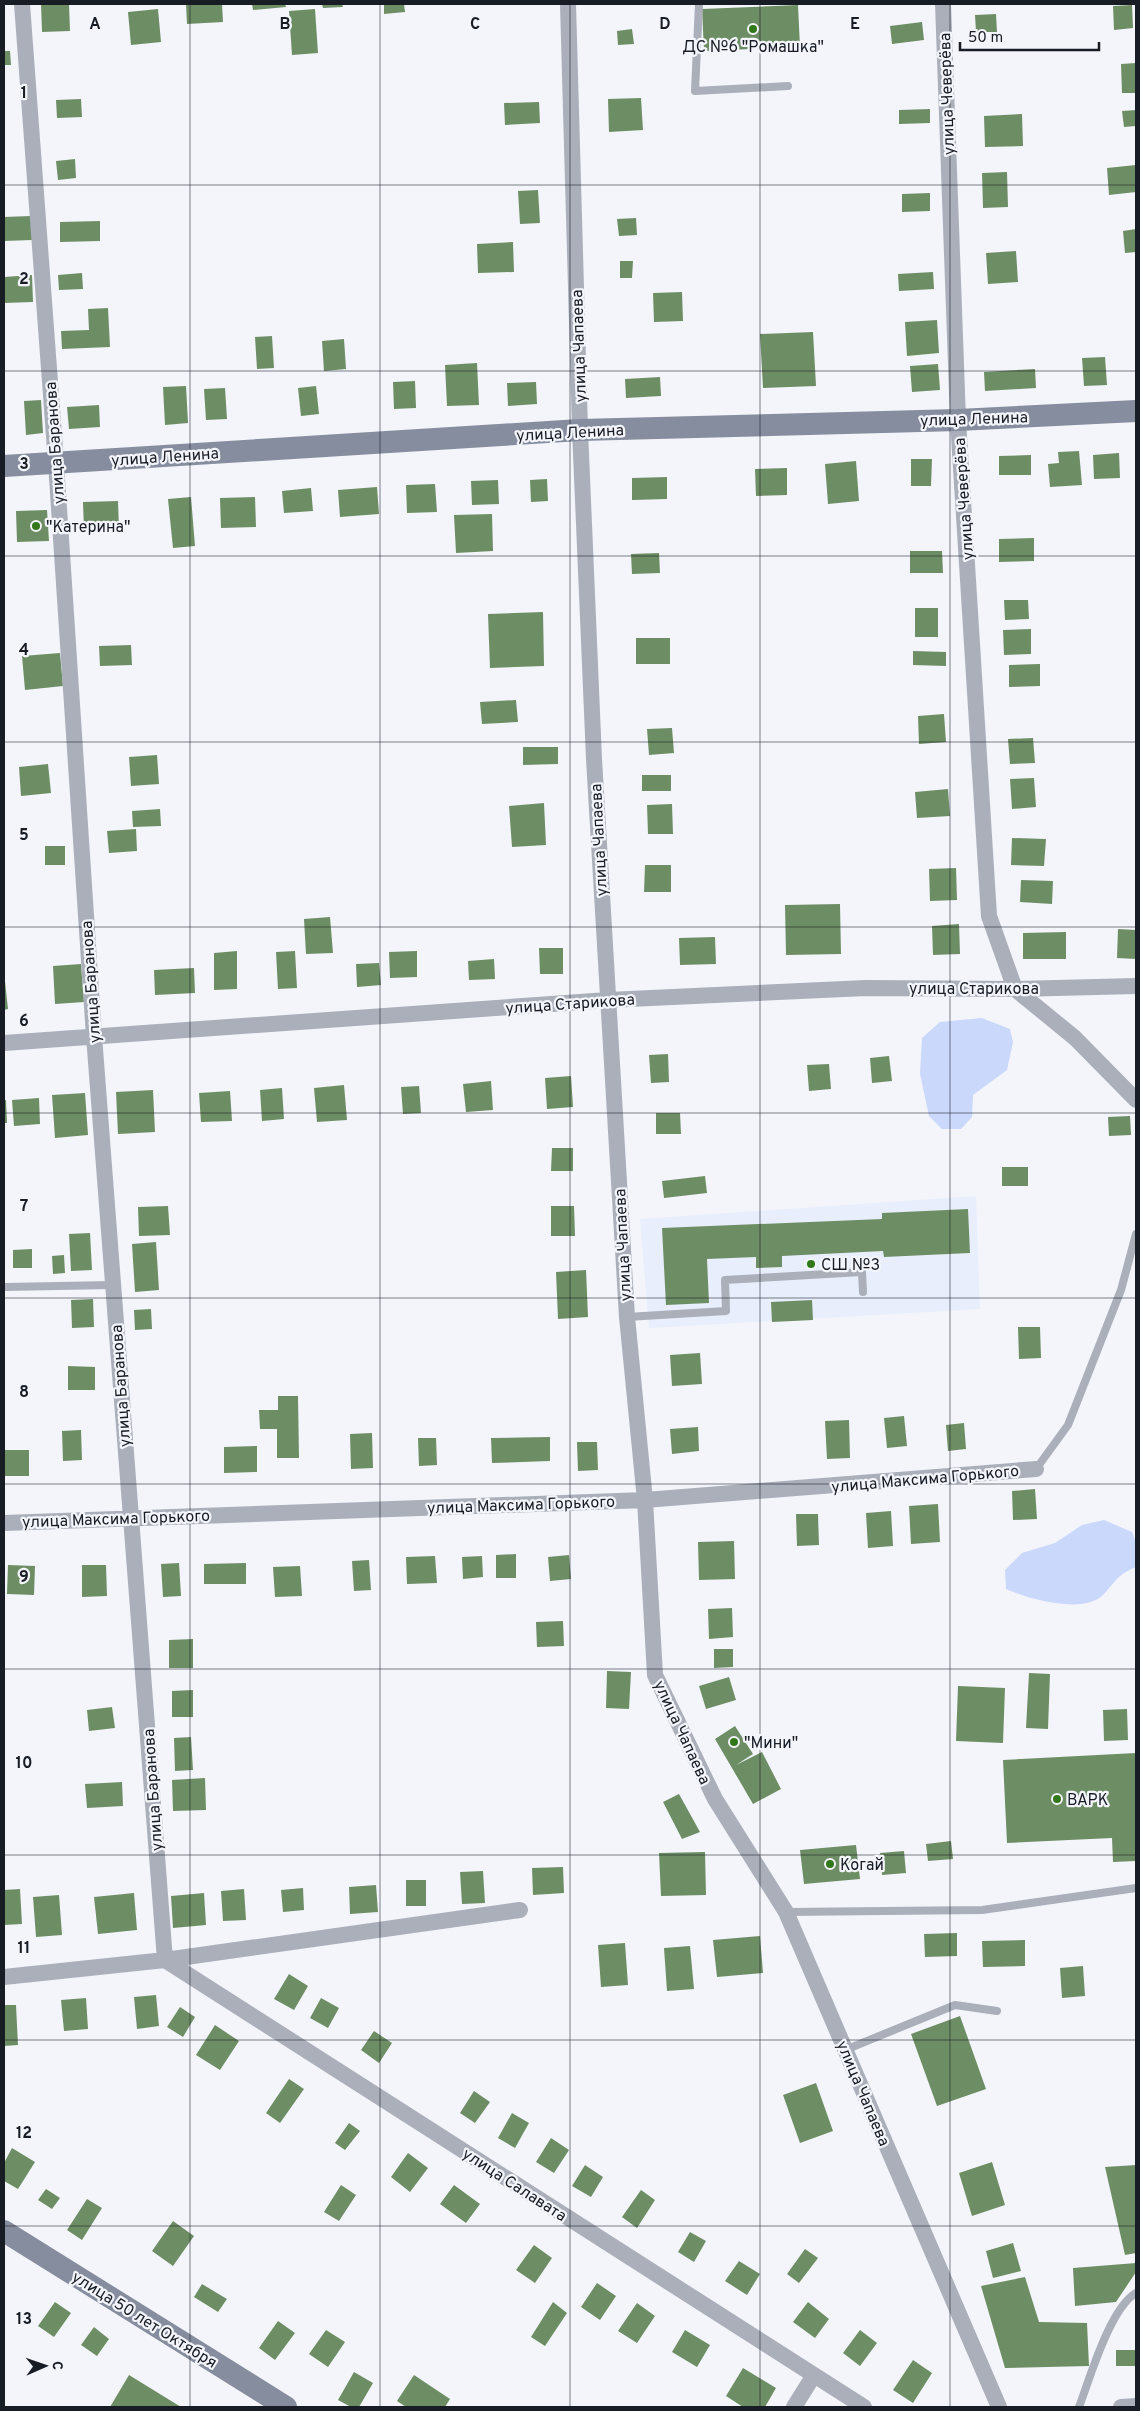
<svg xmlns="http://www.w3.org/2000/svg" width="1140" height="2411" font-family="Overpass,sans-serif">
	<style>
		.built { fill: #e8eefb }
		.green { fill: #cad8fb }
		.building { fill: #6d8e64 }
		.lines { fill: none; stroke-linecap: round; stroke-linejoin: round }
		.lane { stroke: #aaafba; stroke-width: 8 }
		.street { stroke: #aaafba; stroke-width: 16 }
		.secondary { stroke: #868d9e; stroke-width: 22 }
		.grid { fill: none; stroke: #181c25; stroke-width: 1; stroke-opacity: 0.55 }
		.poi-dot { fill: #31781a; stroke: #f3f5fa; stroke-width: 2 }
		.labels { text-anchor: middle; stroke-width: 4.5; stroke-linejoin: round; paint-order: stroke }
		.poi-label { font-size: 16px; fill: #181c25; stroke: #f3f5fa; text-anchor: start }
		.street-label { font-size: 16px; fill: #181c25; stroke: #f3f5fa }
		.grid-label { font-size: 16px; text-anchor: middle; font-weight: bold; fill: #181c25; stroke: #f3f5fa; stroke-width: 4.5; stroke-linejoin: round; paint-order: stroke }
	</style>
	<rect width="100%" height="100%" fill="#f3f5fa"/>
	<path class="built" d="M976,1196L980,1309L649,1328L640,1219Z"/>
	<path class="green" d="M982,1018L1010,1029L1013,1042L1007,1070L973,1095L972,1117L961,1129H942L929,1116L920,1074L922,1038L940,1022Z
		M1104,1520L1132,1532L1136,1542V1567C1116,1575 1116,1582 1102,1596C1081,1614 1028,1599 1006,1589L1005,1570L1022,1553L1055,1543L1082,1525Z"/>
	<path class="building" d="M41,4H69L70,31L42,32Z
		M186,4H222L223,22L187,24Z
		M252,4H285L286,7L253,10Z
		M322,4H342L343,7L323,8Z
		M384,4H404L405,12L384,14Z
		M798,5L800,47L704,51L702,9Z
		M1132,5L1133,28L1114,30L1113,6Z
		M158,9L161,42L131,45L128,12Z
		M315,9L318,53L292,55L289,11Z
		M996,14L997,32H976L975,15Z
		M922,22L924,40L892,44L890,26Z
		M632,29L634,44L618,45L617,31Z
		M4,51H10L11,65H4Z
		M1136,63V93H1122L1121,64Z
		M641,98L643,130L609,132L608,99Z
		M81,99L82,117L57,118L56,100Z
		M539,102L540,123L505,125L504,103Z
		M930,109V123L899,124V110Z
		M1136,110V126L1124,127L1122,111Z
		M1022,114L1023,146L985,147L984,116Z
		M75,159L76,178L58,180L56,161Z
		M1136,165V192L1109,195L1107,168Z
		M1007,172L1008,207L983,208L982,173Z
		M538,190L540,223L520,224L518,191Z
		M930,193V211L902,212V194Z
		M31,216L32,240L4,241V217Z
		M636,218L637,235L619,236L617,219Z
		M100,221V241L60,242V222Z
		M1136,229V252L1125,253L1123,231Z
		M513,242L514,272L478,273L477,244Z
		M1016,251L1018,282L988,284L986,253Z
		M620,261H633L632,278H620Z
		M933,272L934,289L899,291L898,274Z
		M82,273L83,289L59,290L58,275Z
		M32,275L33,302L4,303V277Z
		M682,292L683,321L654,322L653,293Z
		M108,308L110,347L62,349L61,331L89,330L88,309Z
		M937,320L939,353L907,356L905,322Z
		M813,332L816,386L763,388L760,334Z
		M272,336L274,368L257,369L255,337Z
		M344,339L346,369L324,371L322,341Z
		M1105,357L1107,385L1084,386L1082,358Z
		M477,363L479,405L447,406L445,365Z
		M938,364L940,390L912,392L910,366Z
		M1035,369L1036,388L985,391L984,372Z
		M660,377L661,396L626,398L625,379Z
		M415,381L416,408L394,409L393,382Z
		M536,382L537,404L508,406L507,383Z
		M186,386L188,423L165,425L163,387Z
		M316,386L319,414L301,416L298,388Z
		M225,388L227,419L206,420L204,389Z
		M41,400L43,433L26,435L24,401Z
		M99,405L100,427L69,429L67,407Z
		M1079,451L1082,485L1050,487L1048,464L1059,463L1058,452Z
		M1119,453L1120,478L1094,479L1093,455Z
		M1031,455V475H999V456Z
		M911,459H932L931,486H911Z
		M856,461L859,501L828,504L825,464Z
		M787,468V495L756,496L755,469Z
		M667,477V499L632,500V478Z
		M547,479L548,501L531,502L530,480Z
		M498,480L499,504L472,505L471,481Z
		M435,484L437,512L407,513L406,485Z
		M377,487L379,514L340,517L338,490Z
		M311,488L313,511L284,513L282,491Z
		M191,497L195,546L173,548L168,499Z
		M255,497L256,527L221,528L220,498Z
		M118,501L119,529L84,530L83,502Z
		M47,510L49,541L17,542L16,511Z
		M492,514L493,551L456,553L454,515Z
		M1034,538V561L999,562V539Z
		M910,551H942L943,573H910Z
		M659,553L660,573L632,574L631,554Z
		M1004,600H1028L1029,619L1005,620Z
		M915,608H938V637H915Z
		M543,612L544,666L490,668L488,614Z
		M1031,629V654L1004,655L1003,630Z
		M636,638H670V664H636Z
		M131,645L132,665L100,666L99,646Z
		M913,651L946,652V666L913,665Z
		M60,653L63,686L25,690L22,656Z
		M1040,664V686L1009,687V665Z
		M516,700L518,722L482,724L480,702Z
		M944,714L946,742L919,744L918,716Z
		M672,728L674,753L649,755L647,729Z
		M1033,738L1035,763L1010,764L1008,739Z
		M523,747H558V764L523,765Z
		M157,755L159,784L131,786L129,757Z
		M48,764L51,793L21,796L19,767Z
		M642,775H671V791H642Z
		M1034,778L1036,807L1012,809L1010,779Z
		M948,789L950,816L917,818L915,792Z
		M544,803L546,845L512,847L509,806Z
		M672,804L673,834H648L647,805Z
		M160,809L161,826L133,827L132,811Z
		M136,829L137,851L109,853L107,831Z
		M1012,838L1046,839L1044,866L1011,865Z
		M45,846H65V865H45Z
		M645,865H671V892H644Z
		M956,868L957,900L930,901L929,869Z
		M1021,880L1053,881L1052,904L1020,902Z
		M840,904L841,954L786,955L785,905Z
		M330,917L333,953L306,954L304,919Z
		M959,924L960,954L933,955L932,926Z
		M1118,929L1136,930V959L1117,958Z
		M1066,932V959H1023V933Z
		M715,937L716,964L680,965L679,938Z
		M539,948H563V974H540Z
		M237,951V989L214,990V953Z
		M295,951L297,988L278,989L276,952Z
		M417,951V977L390,978L389,952Z
		M494,959L495,979L469,980L468,961Z
		M379,963L381,985L357,987L356,964Z
		M81,964L84,1002L55,1004L53,966Z
		M194,968L195,993L155,995L154,970Z
		M4,972L8,1009L4,1010Z
		M668,1054L669,1082L651,1083L649,1055Z
		M889,1056L892,1081L872,1083L870,1058Z
		M829,1064L831,1089L809,1091L807,1065Z
		M571,1076L573,1107L547,1109L545,1078Z
		M491,1081L493,1110L466,1112L463,1084Z
		M344,1085L347,1120L317,1122L314,1088Z
		M419,1086L421,1113L403,1114L401,1087Z
		M282,1088L284,1119L262,1121L260,1090Z
		M153,1090L155,1132L118,1134L116,1092Z
		M230,1091L232,1121L201,1122L199,1093Z
		M85,1093L88,1135L55,1138L52,1095Z
		M39,1098L40,1124L14,1126L12,1100Z
		M4,1100H6L7,1123H4Z
		M656,1113H680L681,1134H656Z
		M1130,1116L1131,1135L1109,1136L1108,1117Z
		M552,1148H573V1171H551Z
		M1002,1167H1028V1186H1002Z
		M705,1176L707,1193L664,1198L662,1181Z
		M168,1206L170,1235L139,1236L138,1207Z
		M551,1206H574L575,1236H551Z
		M968,1209L970,1253L884,1257L883,1251L782,1256V1267L756,1268V1257L707,1259L709,1303L666,1305L662,1228L882,1219V1213Z
		M90,1233L92,1270L71,1271L69,1234Z
		M156,1242L159,1290L135,1292L132,1244Z
		M32,1249V1268H13V1250Z
		M64,1255L65,1273L53,1274L52,1256Z
		M586,1270L588,1317L558,1319L556,1272Z
		M93,1299L94,1327L72,1328L71,1300Z
		M812,1300L813,1320L772,1322L771,1302Z
		M151,1309L152,1329L135,1330L134,1310Z
		M1018,1327H1040L1041,1358L1019,1359Z
		M700,1353L702,1384L672,1386L670,1355Z
		M68,1366L95,1367V1390H68Z
		M278,1396H298L299,1458H277V1429H260L259,1410H278Z
		M904,1416L907,1446L887,1448L884,1418Z
		M849,1420L850,1458L827,1459L825,1421Z
		M964,1423L966,1449L948,1451L946,1425Z
		M698,1427L699,1451L672,1454L670,1429Z
		M81,1430L82,1460L63,1461L62,1431Z
		M372,1433L373,1468L351,1469L350,1434Z
		M550,1437V1461L492,1463L491,1438Z
		M418,1438H436L437,1465L419,1466Z
		M577,1442H597L598,1470L578,1471Z
		M257,1446V1472L224,1473V1447Z
		M5,1450H29V1476H5Z
		M1035,1489L1037,1519L1013,1520L1012,1491Z
		M938,1504L940,1542L911,1544L909,1506Z
		M891,1511L893,1546L868,1548L866,1513Z
		M796,1514H818L819,1545L797,1546Z
		M734,1541L735,1579L699,1580L698,1542Z
		M516,1554V1578H496V1555Z
		M569,1555L571,1579L550,1581L548,1557Z
		M435,1556L437,1583L407,1584L406,1557Z
		M482,1556L483,1577L463,1579L462,1557Z
		M369,1560L371,1590L354,1591L352,1561Z
		M179,1563L181,1596L163,1597L161,1564Z
		M246,1563V1584H204V1564Z
		M8,1565L35,1566L34,1595L7,1594Z
		M82,1565H106L107,1596L82,1597Z
		M300,1566L302,1596L275,1597L273,1567Z
		M732,1608L733,1637L709,1639L708,1609Z
		M563,1621L564,1646L537,1647L536,1622Z
		M193,1639V1668H169V1640Z
		M714,1649H733V1667L714,1668Z
		M607,1671L631,1672L629,1709L606,1708Z
		M1029,1673L1050,1674L1048,1729L1026,1728Z
		M729,1677L736,1700L706,1709L699,1686Z
		M958,1686L1005,1688L1003,1743L956,1741Z
		M193,1690V1717H172V1691Z
		M112,1707L115,1728L89,1731L87,1710Z
		M1127,1709L1128,1740L1104,1741L1103,1710Z
		M735,1726L753,1754L736,1765L762,1752L781,1789L753,1804L715,1739Z
		M191,1737L193,1770L175,1771L174,1738Z
		M1136,1753V1861L1113,1862L1112,1838L1007,1843L1003,1760Z
		M205,1778L206,1810L173,1811L172,1780Z
		M122,1782L123,1806L87,1808L85,1784Z
		M679,1794L700,1832L682,1839L663,1802Z
		M951,1841L953,1859L928,1861L926,1844Z
		M856,1845L860,1879L804,1884L800,1850Z
		M904,1851L906,1873L882,1875L880,1853Z
		M705,1852L706,1895L661,1896L659,1853Z
		M563,1867L564,1893L533,1895L532,1868Z
		M483,1871L485,1903L462,1904L460,1872Z
		M406,1880H426V1906H406Z
		M376,1885L378,1912L350,1914L349,1887Z
		M303,1888L304,1910L283,1912L281,1890Z
		M20,1889L22,1924L4,1925V1890Z
		M244,1889L246,1920L223,1921L221,1891Z
		M134,1893L137,1930L98,1934L94,1897Z
		M204,1893L206,1925L173,1928L171,1896Z
		M59,1895L62,1935L36,1937L33,1897Z
		M957,1933V1956L925,1957L924,1934Z
		M760,1936L763,1973L717,1977L713,1940Z
		M1025,1940V1966L983,1967L982,1941Z
		M625,1943L628,1985L601,1987L598,1945Z
		M690,1946L694,1989L667,1991L664,1948Z
		M1083,1966L1085,1996L1062,1998L1060,1968Z
		M289,1974L308,1986L294,2010L274,1999Z
		M156,1995L159,2026L137,2029L134,1997Z
		M86,1998L88,2029L64,2031L61,2000Z
		M321,1998L339,2008L328,2028L310,2018Z
		M4,2005H16L18,2045L4,2046Z
		M180,2007L195,2017L183,2037L167,2027Z
		M960,2016L986,2089L937,2106L911,2034Z
		M215,2025L239,2041L220,2070L196,2055Z
		M374,2031L392,2043L379,2063L361,2050Z
		M289,2079L304,2089L280,2123L266,2113Z
		M816,2083L833,2131L800,2143L783,2095Z
		M474,2091L490,2102L475,2123L460,2113Z
		M512,2113L529,2123L515,2148L498,2138Z
		M349,2123L360,2131L345,2150L335,2143Z
		M551,2138L569,2150L554,2173L536,2162Z
		M12,2148L35,2162L18,2189L4,2181V2163Z
		M408,2153L428,2168L410,2192L391,2177Z
		M992,2162L1005,2205L972,2216L959,2173Z
		M585,2165L603,2177L591,2197L572,2186Z
		M1136,2165V2253L1125,2255L1105,2167Z
		M341,2185L356,2195L339,2221L324,2212Z
		M454,2185L480,2204L466,2223L440,2204Z
		M46,2189L60,2198L52,2209L38,2200Z
		M641,2190L655,2200L637,2228L622,2217Z
		M87,2199L102,2208L82,2240L67,2230Z
		M173,2221L194,2236L173,2266L152,2251Z
		M690,2232L706,2241L694,2262L678,2252Z
		M1013,2243L1021,2271L993,2278L986,2251Z
		M534,2245L552,2258L535,2283L516,2270Z
		M805,2249L818,2258L799,2283L787,2274Z
		M739,2261L760,2274L747,2295L725,2281Z
		M1136,2263V2272L1116,2302L1075,2306L1073,2268Z
		M1025,2277L1039,2322L1087,2323L1089,2366L1005,2368L981,2286Z
		M597,2283L616,2296L600,2320L581,2307Z
		M202,2284L227,2299L218,2312L194,2297Z
		M55,2302L71,2313L54,2337L38,2326Z
		M553,2302L567,2313L545,2346L531,2337Z
		M808,2302L829,2319L815,2338L793,2322Z
		M637,2303L655,2316L637,2343L618,2331Z
		M278,2321L295,2333L275,2360L259,2348Z
		M94,2327L109,2339L97,2356L81,2345Z
		M326,2330L345,2342L328,2367L309,2354Z
		M685,2330L710,2345L697,2367L672,2352Z
		M860,2330L877,2343L860,2366L843,2353Z
		M1116,2350H1136V2366H1116Z
		M913,2360L932,2373L913,2403L893,2390Z
		M743,2368L776,2388L765,2407H743L726,2396Z
		M354,2372L373,2383L359,2407H351L338,2400Z
		M129,2375L181,2407H110Z
		M414,2375L450,2399L445,2407H406L397,2401Z"/>
	<g class="lines">
		<path class="lane" d="M699,4L695,91L788,86
			M4,1287L113,1285
			M627,1317L726,1311L725,1280L862,1272L863,1292
			M1036,1469L1068,1425L1121,1290L1136,1234
			M786,1912L982,1910L1136,1888
			M845,2050L955,2005L997,2011
			M1079,2407C1090,2378 1110,2308 1136,2293"/>
		<path class="street" d="M22,4L56,463L94,1036L165,1960
			M568,4L580,430L594,759L627,1317L645,1500L655,1675L715,1799L786,1912L999,2407
			M943,4L958,420L989,916L1015,989L1075,1038L1136,1100
			M4,1043L608,1000L866,988L1015,989L1136,986
			M4,1523L645,1500L1036,1469
			M165,1960L864,2407
			M4,1977L165,1960L520,1910
			M794,2407L814,2375
			M1121,2407L1136,2406"/>
		<path class="secondary" d="M4,466L580,430L958,420L1136,411
			M4,2231L286,2407"/>
	</g>
	<path class="grid" d="M190,4V2407M380,4V2407M570,4V2407M760,4V2407M950,4V2407M4,185H1136M4,371H1136M4,556H1136M4,742H1136M4,927H1136M4,1113H1136M4,1298H1136M4,1484H1136M4,1669H1136M4,1855H1136M4,2040H1136M4,2226H1136"/>
	<g class="poi-dot">
		<circle cx="753" cy="29" r="5"/>
		<circle cx="36" cy="526" r="5"/>
		<circle cx="811" cy="1264" r="5"/>
		<circle cx="734" cy="1742" r="5"/>
		<circle cx="1057" cy="1799" r="5"/>
		<circle cx="830" cy="1864" r="5"/>
	</g>
	<g class="labels">
		<g class="poi-label">
			<text x="753" y="52" text-anchor="middle">ДС №6 "Ромашка"</text>
			<text x="46" y="532">"Катерина"</text>
			<text x="821" y="1270">СШ №3</text>
			<text x="744" y="1748">"Мини"</text>
			<text x="1067" y="1805">ВАРК</text>
			<text x="840" y="1870">Когай</text>
		</g>
		<g class="street-label">
			<text transform="translate(946 94) rotate(-92)" y="6">улица Чеверёва</text>
			<text transform="translate(578 346) rotate(-92)" y="6">улица Чапаева</text>
			<text transform="translate(974 418) rotate(-2)" y="6">улица Ленина</text>
			<text transform="translate(570 432) rotate(-3)" y="6">улица Ленина</text>
			<text transform="translate(54 443) rotate(-94)" y="6">улица Баранова</text>
			<text transform="translate(165 456) rotate(-4)" y="6">улица Ленина</text>
			<text transform="translate(963 499) rotate(-94)" y="6">улица Чеверёва</text>
			<text transform="translate(598 840) rotate(-93)" y="6">улица Чапаева</text>
			<text transform="translate(90 982) rotate(-94)" y="6">улица Баранова</text>
			<text x="974" y="994">улица Старикова</text>
			<text transform="translate(570 1003) rotate(-4)" y="6">улица Старикова</text>
			<text transform="translate(622 1245) rotate(-93)" y="6">улица Чапаева</text>
			<text transform="translate(120 1386) rotate(-94)" y="6">улица Баранова</text>
			<text transform="translate(925 1478) rotate(-5)" y="6">улица Максима Горького</text>
			<text transform="translate(521 1504) rotate(-2)" y="6">улица Максима Горького</text>
			<text transform="translate(116 1518) rotate(-2)" y="6">улица Максима Горького</text>
			<text transform="translate(683 1732) rotate(65)" y="6">улица Чапаева</text>
			<text transform="translate(152 1790) rotate(-94)" y="6">улица Баранова</text>
			<text transform="translate(864 2093) rotate(67)" y="6">улица Чапаева</text>
			<text transform="translate(515 2184) rotate(33)" y="6">улица Салавата</text>
			<text transform="translate(145 2319) rotate(32)" y="6">улица 50 лет Октября</text>
		</g>
	</g>
	<g class="grid-label">
		<text x="95" y="29">A</text>
		<text x="285" y="29">B</text>
		<text x="475" y="29">C</text>
		<text x="665" y="29">D</text>
		<text x="855" y="29">E</text>
		<text x="24" y="98">1</text>
		<text x="24" y="284">2</text>
		<text x="24" y="469">3</text>
		<text x="24" y="655">4</text>
		<text x="24" y="840">5</text>
		<text x="24" y="1026">6</text>
		<text x="24" y="1211">7</text>
		<text x="24" y="1397">8</text>
		<text x="24" y="1582">9</text>
		<text x="24" y="1768">10</text>
		<text x="24" y="1953">11</text>
		<text x="24" y="2138">12</text>
		<text x="24" y="2324">13</text>
	</g>
	<rect width="1140" height="2411" fill="none" stroke="#181c25" stroke-width="10"/>
	<g transform="translate(45 2366) rotate(88)" stroke="#f3f5fa" stroke-width="4" paint-order="stroke">
	<path d="M0-4L9 19L0 12L-9 19Z" fill="#181c25"/>
	<text y="-8" font-size="14" font-weight="bold" text-anchor="middle" fill="#181c25">С</text>
	</g>
	<path d="M960 42v8h139v-8" fill="none" stroke="#181c25" stroke-width="2.5"/>
	<text x="968" y="42" font-size="15" fill="#181c25" stroke="#f3f5fa" stroke-width="4" paint-order="stroke">50 m</text>
</svg>
